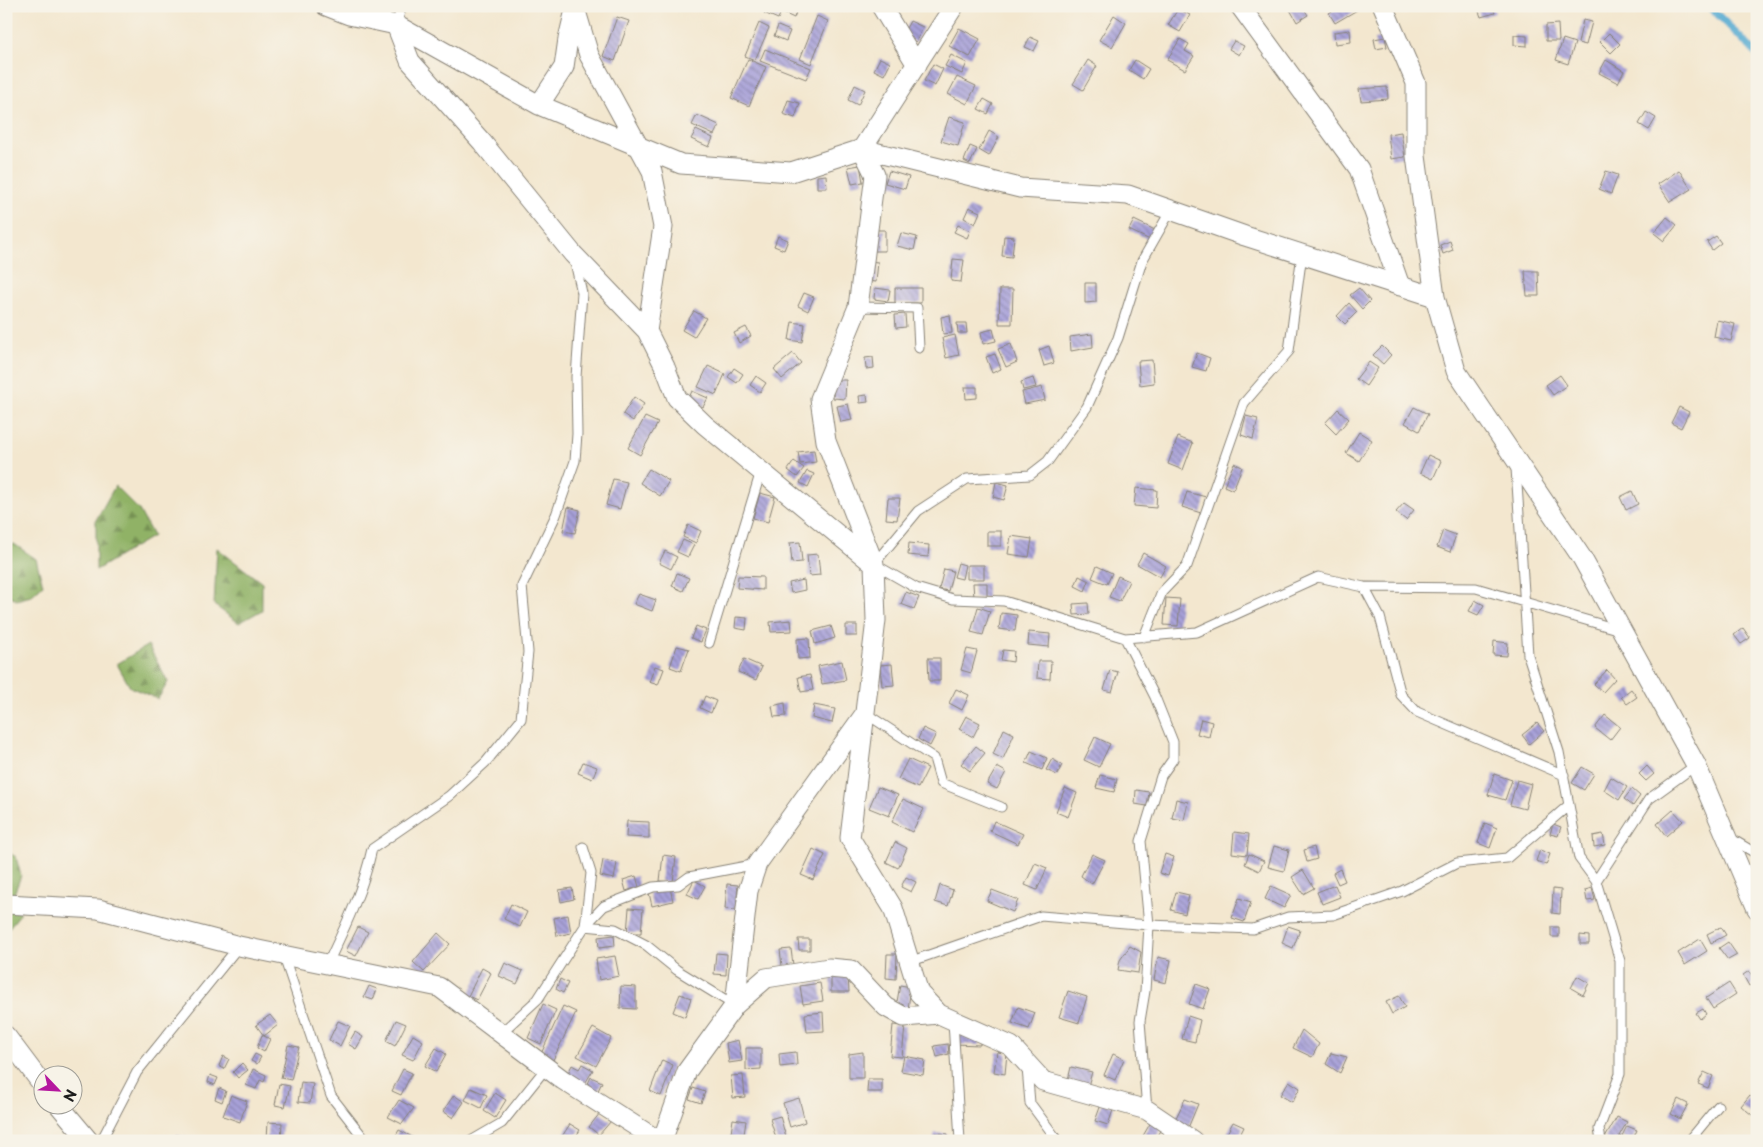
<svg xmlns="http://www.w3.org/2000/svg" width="1763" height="1147" font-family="'Playpen Sans',sans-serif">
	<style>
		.forest { fill: url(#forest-firs); stroke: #566741 }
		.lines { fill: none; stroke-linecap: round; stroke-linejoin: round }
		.stream { stroke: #55aad1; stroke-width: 7 }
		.building { fill: url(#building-back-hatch) }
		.lane-casing { stroke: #888276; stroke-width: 11 }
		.street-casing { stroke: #888276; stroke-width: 21 }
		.lane { stroke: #fff; stroke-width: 9 }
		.street { stroke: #fff; stroke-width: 19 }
	</style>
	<defs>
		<pattern id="forest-firs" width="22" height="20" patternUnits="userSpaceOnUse" patternTransform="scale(1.25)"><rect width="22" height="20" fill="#90b266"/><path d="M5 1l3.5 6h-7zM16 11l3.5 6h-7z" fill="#759053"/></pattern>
		<pattern id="building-back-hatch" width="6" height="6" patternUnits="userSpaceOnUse" patternTransform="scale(1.25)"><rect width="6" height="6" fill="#a8a1d9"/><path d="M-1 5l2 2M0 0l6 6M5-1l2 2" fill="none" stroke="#8882af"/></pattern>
	</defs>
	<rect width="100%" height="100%" fill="#f7f3e8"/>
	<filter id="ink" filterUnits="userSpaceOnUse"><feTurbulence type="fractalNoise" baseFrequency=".02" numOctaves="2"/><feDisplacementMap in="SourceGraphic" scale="10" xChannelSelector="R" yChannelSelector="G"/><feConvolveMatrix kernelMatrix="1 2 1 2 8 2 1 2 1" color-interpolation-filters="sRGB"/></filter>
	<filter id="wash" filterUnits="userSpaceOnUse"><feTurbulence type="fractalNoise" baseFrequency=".0096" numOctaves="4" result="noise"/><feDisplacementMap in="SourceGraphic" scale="20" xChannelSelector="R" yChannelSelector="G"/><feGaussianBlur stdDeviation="1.12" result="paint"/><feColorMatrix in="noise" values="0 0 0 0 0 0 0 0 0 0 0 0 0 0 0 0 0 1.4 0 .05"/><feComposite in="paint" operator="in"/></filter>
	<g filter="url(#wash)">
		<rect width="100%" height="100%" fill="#f3e7cf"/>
		<path class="forest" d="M115,486L139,510L153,536L96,570V520Z
			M14,544L36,559L43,585L31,596L16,600L6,593V546Z
			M217,548L262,583V610L239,623L214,605Z
			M148,645L168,682L158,699L130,687L117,664Z
			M6,851L16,857L21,876L10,904H6Z
			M6,907L21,913L7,930H6Z"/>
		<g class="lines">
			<path class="stream" d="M1709,6L1757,54"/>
		</g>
		<g id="blocks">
			<path class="building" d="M767,6H798L794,18L781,12L778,19L764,13Z
				M1288,6H1302L1308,15L1297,22Z
				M1340,6H1355L1357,10L1335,23L1329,13Z
				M1477,6H1492L1495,13L1481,17Z
				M1178,9L1190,15L1180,32L1168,25Z
				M1114,15L1126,23L1112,47L1099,40Z
				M817,16L828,21L811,64L800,59Z
				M617,17L629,21L615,61L603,56Z
				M1583,20L1592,22L1586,45L1578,43Z
				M910,21L923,27L916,42L902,36Z
				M759,23L769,28L755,60L745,56Z
				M1558,24L1559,41H1546V25Z
				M778,26L790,31L786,41L774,36Z
				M959,28L980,39L970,57L949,46Z
				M1350,30L1351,42L1335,44L1334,32Z
				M1609,33L1620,44L1611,53L1600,42Z
				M1514,35L1527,36V46L1514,45Z
				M1030,37L1039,41L1034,51L1025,47Z
				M1385,37L1387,47L1376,49L1374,39Z
				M1180,39L1189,44L1185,51L1194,56L1185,70L1167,60Z
				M1563,39L1575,43L1568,64L1556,60Z
				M1234,41L1244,46L1239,55L1229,49Z
				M765,49L811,68L806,79L760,61Z
				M951,55L967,63L962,74L945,66Z
				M880,58L890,63L884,75L874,70Z
				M748,59L766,67L749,106L731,98Z
				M1088,60L1097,66L1083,90L1073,84Z
				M1135,60L1149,69L1143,79L1129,70Z
				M1606,60L1624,71L1618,83L1599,73Z
				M933,64L943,69L935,86L924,81Z
				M957,77L976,86L967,104L948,94Z
				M855,85L865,90L858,105L848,100Z
				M1387,87L1388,99L1361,101L1359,89Z
				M984,99L993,104L988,114L978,109Z
				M788,100L800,103L795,118L783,114Z
				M1646,112L1656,118L1649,130L1639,124Z
				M697,115L719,125L714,135L692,125Z
				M949,117L965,122L958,146L941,141Z
				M696,130L713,138L709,147L691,139Z
				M989,131L999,137L989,156L979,150Z
				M1401,132L1405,157L1391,159L1388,134Z
				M970,146L977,149L970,164L964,161Z
				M860,165L863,182L852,184L848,167Z
				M1679,170L1691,189L1670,202L1658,184Z
				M889,171L909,177L905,189L885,183Z
				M1606,171L1618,175L1611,194L1599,189Z
				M826,175L827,188H817V176Z
				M969,207L980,212L975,224L964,218Z
				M1667,217L1677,225L1664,241L1654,233Z
				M1134,220L1155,230L1150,240L1129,230Z
				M958,225L970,231L967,238L954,232Z
				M872,230H885V251H872Z
				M901,233L917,237L914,250L897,246Z
				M778,236L788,240L784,250L774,246Z
				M1004,236L1014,237L1012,257L1002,256Z
				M1716,236L1721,243L1712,250L1707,242Z
				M1450,241L1453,250L1443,254L1440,245Z
				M953,259L964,260L961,282L951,281Z
				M868,261L878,262L876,282L866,281Z
				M1525,271H1538L1539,296H1527Z
				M1085,283H1096V302L1085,303Z
				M875,288L890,290L888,301L874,299Z
				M895,288H921V303H895Z
				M1359,288L1370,301L1362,309L1350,295Z
				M1000,289H1013L1012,324H999Z
				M804,293L814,297L808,311L798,306Z
				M1349,303L1357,312L1345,324L1337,316Z
				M694,311L706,318L694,337L682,330Z
				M905,314L906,327L896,328L895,315Z
				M950,315L952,333L943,334L941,317Z
				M1717,320L1735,324L1731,341L1714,337Z
				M792,322L805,324L802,342L789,340Z
				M957,323H966L967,333H958Z
				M746,327L751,336L739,343L734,333Z
				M993,329L996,341L983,344L981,332Z
				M1092,334L1093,347L1071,351L1070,337Z
				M955,335L959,355L946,358L942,338Z
				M1011,344L1017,362L1006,367L998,349Z
				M1049,346L1054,363L1044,366L1039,350Z
				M1382,346L1391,355L1383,364L1373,355Z
				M793,353L801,363L782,379L774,369Z
				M1197,353L1210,358L1206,371L1192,367Z
				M995,354L1001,369L992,373L986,357Z
				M873,357L874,368L866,369L865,358Z
				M1152,360L1154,383L1140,385L1138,361Z
				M1369,362L1378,368L1366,386L1356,379Z
				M708,366L725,374L716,395L698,387Z
				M734,368L743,374L737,383L728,377Z
				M1560,375L1567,385L1553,395L1546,385Z
				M756,376L766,383L760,392L750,385Z
				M1033,378L1036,387L1023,390L1021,382Z
				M834,380H846L845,399L833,398Z
				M965,387H977V398L966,399Z
				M1042,387L1045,400L1025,404L1022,392Z
				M692,391L708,398L703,407L688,400Z
				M867,395L868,402L860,403L859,396Z
				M634,397L644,404L633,421L623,414Z
				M848,404L852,420L841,422L837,406Z
				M1414,407L1428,414L1419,431L1405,423Z
				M1679,407L1689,412L1681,428L1671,423Z
				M1338,409L1349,419L1336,434L1325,423Z
				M1246,416L1258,419L1253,439L1241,435Z
				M645,417L658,423L640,455L628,448Z
				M1359,432L1372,440L1359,461L1346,453Z
				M1178,437L1193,443L1183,470L1168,464Z
				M814,450L816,462L800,464L798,452Z
				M1428,455L1441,461L1433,479L1420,473Z
				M794,461L804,468L797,477L788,470Z
				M1234,463L1242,467L1233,490L1224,486Z
				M649,469L669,481L660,496L640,483Z
				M807,471L814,474L808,487L800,483Z
				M613,479L627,482L620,509L606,505Z
				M996,482L1008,485L1004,500L993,497Z
				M1136,488L1157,490L1156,508L1134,506Z
				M1632,491L1638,504L1626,510L1620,497Z
				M1187,492L1206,497L1201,513L1182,507Z
				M760,493L775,497L768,522L753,518Z
				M888,498H900L897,520L886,519Z
				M1404,503L1414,510L1406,520L1396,512Z
				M568,507L580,510L575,533L563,531Z
				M688,525L701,531L696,543L683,537Z
				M1443,530L1456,535L1450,552L1437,547Z
				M987,531H1001V546H987Z
				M1011,536L1032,539L1029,557L1008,554Z
				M683,540L694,545L688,557L677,552Z
				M800,542L802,562L792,563L790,543Z
				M909,543L929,545L928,557L908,555Z
				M665,551L677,557L671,569L659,563Z
				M1143,553L1166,566L1160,577L1137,564Z
				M818,554L820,575L809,576L807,555Z
				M958,563L965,565L962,579L954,577Z
				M967,565H984V579H967Z
				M1097,566L1112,573L1107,584L1092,578Z
				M944,569L953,571L948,591L939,589Z
				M677,573L689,578L683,591L672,586Z
				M738,576L763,577V590L737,588Z
				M1079,576L1089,581L1085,591L1075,586Z
				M1118,576L1129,581L1120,601L1109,597Z
				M804,580L805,590L791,593L789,583Z
				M973,583H987V598H974Z
				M906,592L919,597L914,609L901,604Z
				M639,594L656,600L652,611L634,604Z
				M1166,598L1180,599L1178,626L1164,625Z
				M1475,600L1484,605L1478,615L1469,611Z
				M1088,603L1089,614L1074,615L1073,604Z
				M978,607L990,611L983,635L971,632Z
				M1001,613L1017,615L1015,631L999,629Z
				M736,617L747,618L746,630L735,628Z
				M791,620L792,631L771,632L770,622Z
				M846,625H857V636H846Z
				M696,626L706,630L701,642L691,638Z
				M831,626L835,638L815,644L812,631Z
				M1743,628L1750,638L1741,644L1734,635Z
				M1029,632L1050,634L1049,647L1028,645Z
				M809,638L810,658L798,659L797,639Z
				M1494,641L1508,643L1507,656L1493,655Z
				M677,646L689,649L681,671L670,667Z
				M967,649L977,651L971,673L961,670Z
				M1003,650L1014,651L1013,662L1001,660Z
				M928,658H940V681H929Z
				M744,659L762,667L756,680L738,672Z
				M842,661L846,680L822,684L818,666Z
				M1038,661H1051L1050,679L1037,678Z
				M892,664L894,685L882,686L880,665Z
				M655,666L664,669L658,685L649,682Z
				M1110,670L1118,672L1112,692L1104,690Z
				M1607,670L1615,679L1603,692L1594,684Z
				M810,675L813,690L801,692L798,677Z
				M956,689L969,695L962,710L949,703Z
				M1631,689L1637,697L1627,704L1621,697Z
				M705,696L716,701L711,713L700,708Z
				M785,703L786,716L774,717L772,706Z
				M814,705L835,709L832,723L812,718Z
				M1605,715L1620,727L1610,740L1595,728Z
				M966,716L980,723L973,737L959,729Z
				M1201,719L1212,722L1209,737L1197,734Z
				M1537,723L1544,731L1529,744L1522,735Z
				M923,728L936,734L930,746L918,739Z
				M1004,729L1014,734L1003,759L993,754Z
				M1095,737L1110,744L1099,767L1084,760Z
				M976,746L985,753L970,771L961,764Z
				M1031,751L1047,758L1042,770L1026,763Z
				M908,759L928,768L918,788L898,779Z
				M1052,759L1062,765L1057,775L1046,770Z
				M583,762L597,767L592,779L578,773Z
				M1647,766L1654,774L1646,781L1639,774Z
				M997,767L1006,772L997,789L987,784Z
				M1582,767L1594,774L1584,790L1572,783Z
				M1494,774L1512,780L1505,800L1488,795Z
				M1100,775L1117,779L1114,792L1096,788Z
				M1611,777L1627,787L1619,800L1604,790Z
				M1517,780L1531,784L1525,809L1510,805Z
				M878,787L898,795L889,816L869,808Z
				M1065,788L1077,793L1068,817L1056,812Z
				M1632,789L1640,796L1633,806L1624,799Z
				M1136,790L1149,792L1147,806L1135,804Z
				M903,799L924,809L912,832L892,822Z
				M1176,799L1188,802L1184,820L1172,818Z
				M1673,810L1683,821L1666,836L1657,824Z
				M627,821L649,822V838L626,837Z
				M994,821L1023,834L1018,844L990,831Z
				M1485,823L1497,828L1490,848L1478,843Z
				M1553,824L1561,827L1558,836L1550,834Z
				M1234,832L1249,834L1247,855L1232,853Z
				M1603,834L1605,845L1594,847L1593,836Z
				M895,842L907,848L898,868L886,862Z
				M1274,846L1289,850L1284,871L1268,867Z
				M1314,847L1317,859L1307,862L1304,850Z
				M813,849L825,855L813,880L801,875Z
				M1540,850L1550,854L1546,865L1536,861Z
				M1092,854L1105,860L1092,884L1081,876Z
				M1165,854L1174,857L1168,876L1159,873Z
				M1249,854L1264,861L1259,871L1245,864Z
				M663,855L676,857L673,882L660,881Z
				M603,860L617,863L614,879L600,876Z
				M1035,863L1047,868L1037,890L1025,885Z
				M1340,869L1345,881L1338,884L1333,873Z
				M1303,870L1314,888L1303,894L1292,877Z
				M636,876L639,887L626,891L623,880Z
				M906,877L916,882L911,892L901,887Z
				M694,880L705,886L698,899L687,894Z
				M727,884L738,885L736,910L725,909Z
				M940,885L953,890L948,906L935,902Z
				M1335,885L1340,897L1322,904L1317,892Z
				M1271,886L1291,895L1284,908L1265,899Z
				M572,888L574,899L561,902L559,890Z
				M670,888L673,901L652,906L649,893Z
				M1592,888L1595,900L1587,901L1585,890Z
				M1553,889L1561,890L1560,914L1552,913Z
				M992,890L1018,900L1013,912L987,901Z
				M1176,892L1189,895L1185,914L1171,910Z
				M1239,898L1251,902L1244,922L1232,918Z
				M511,904L527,912L520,927L504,919Z
				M629,908L643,909L641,933H627Z
				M568,915L571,933L557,936L554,918Z
				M1288,926L1300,930L1293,948L1282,943Z
				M358,927L368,932L356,956L346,951Z
				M1551,927H1559V937H1551Z
				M1721,927L1726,935L1711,943L1707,934Z
				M438,933L450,944L424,972L413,962Z
				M614,935L615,946L599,948L598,937Z
				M1580,935L1589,936V944H1580Z
				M798,939H810V950H799Z
				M1700,939L1707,951L1685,965L1678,953Z
				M1728,942L1737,955L1728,960L1719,948Z
				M1130,946L1141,952L1138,973L1118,970L1120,960Z
				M791,949L793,965L782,966L780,950Z
				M716,953L727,954L726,975L714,974Z
				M887,954H897L896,979L886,978Z
				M615,956L619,976L599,980L596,959Z
				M1158,957L1171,960L1166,983L1154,980Z
				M505,963L523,971L517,984L499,976Z
				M482,968L491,973L477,1000L468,996Z
				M1749,971L1756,982L1749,986L1743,975Z
				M831,976H848L849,992H831Z
				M1577,976L1589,983L1583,995L1571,988Z
				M560,979L568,983L563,993L556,989Z
				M820,983L823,1001L803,1004L800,986Z
				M1729,983L1736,994L1713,1009L1706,998Z
				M1196,984L1210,989L1203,1009L1189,1004Z
				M900,985L911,987L908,1009L896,1007Z
				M369,986L377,989L373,1000L364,997Z
				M621,986L636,987V1009L620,1008Z
				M1068,991L1087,997L1079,1023L1059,1017Z
				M680,994L691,998L685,1017L673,1012Z
				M1399,996L1405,1007L1392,1014L1386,1002Z
				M543,1004L556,1010L541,1044L528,1038Z
				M563,1006L576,1012L552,1062L540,1056Z
				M1018,1007L1035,1013L1029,1029L1012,1023Z
				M1703,1009L1706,1014L1700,1019L1696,1013Z
				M823,1012L824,1031L807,1032L805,1014Z
				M270,1015L278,1025L264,1036L256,1025Z
				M1188,1016L1200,1020L1195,1042L1182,1039Z
				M396,1020L406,1024L395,1046L386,1041Z
				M953,1020L980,1032V1045L954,1044Z
				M338,1021L350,1026L340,1046L329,1040Z
				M893,1025L905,1026L902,1057L890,1056Z
				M593,1028L611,1038L596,1066L577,1056Z
				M1302,1030L1319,1044L1312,1057L1293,1048Z
				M355,1032L363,1037L356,1049L348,1044Z
				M262,1035L270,1039L264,1052L257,1048Z
				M413,1035L423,1041L413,1060L402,1055Z
				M738,1040L742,1061L729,1063L726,1043Z
				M948,1044L949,1054L937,1057L934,1046Z
				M288,1045L299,1047L291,1080L281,1078Z
				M436,1048L446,1054L436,1072L425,1066Z
				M746,1048H761V1069L746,1070Z
				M796,1052L797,1065L780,1067L779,1054Z
				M863,1052V1078H849V1054Z
				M997,1052L1007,1053L1005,1074L994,1072Z
				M1331,1053L1347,1057L1340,1073L1326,1064Z
				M255,1054L261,1057L257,1064L251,1061Z
				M1113,1054L1124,1059L1115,1080L1104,1075Z
				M223,1056L229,1059L224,1069L219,1066Z
				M904,1056L925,1060L923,1075L901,1071Z
				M662,1060L673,1065L661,1096L650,1091Z
				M242,1063L248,1070L238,1078L233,1072Z
				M582,1064L593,1070L583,1087L566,1077L572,1065L579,1069Z
				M1071,1067L1092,1072L1088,1086L1068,1080Z
				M253,1069L266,1075L264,1082L260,1080L256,1089L246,1085Z
				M403,1069L412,1073L401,1095L392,1091Z
				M1704,1072L1713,1076L1708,1088L1698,1084Z
				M210,1075L218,1078L215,1085L208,1082Z
				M743,1075L745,1097L733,1098L731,1076Z
				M591,1077L602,1082L597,1093L586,1088Z
				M868,1079H882V1092H867Z
				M1289,1081L1300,1088L1292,1102L1280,1095Z
				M301,1082L313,1084L310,1103L298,1102Z
				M279,1084L290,1086L285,1107L275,1105Z
				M219,1088L226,1091L222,1102L215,1099Z
				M471,1088L487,1095L481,1108L465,1100Z
				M693,1088L705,1092L701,1103L689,1099Z
				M495,1093L506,1100L495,1118L484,1111Z
				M231,1095L247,1101L240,1122L223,1116Z
				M454,1095L464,1102L453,1118L443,1111Z
				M1750,1095L1757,1101V1119L1741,1106Z
				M799,1098L805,1122L790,1127L783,1103Z
				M1185,1099L1198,1104L1188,1128L1174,1122Z
				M1678,1099L1688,1104L1680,1119L1671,1114Z
				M399,1100L414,1108L402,1124L388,1117Z
				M1102,1102L1114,1107L1108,1125L1095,1121Z
				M600,1113L611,1121L599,1135L589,1127Z
				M780,1116L787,1141H777L770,1119Z
				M1617,1117L1627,1122L1619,1136L1621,1137L1619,1141H1609L1605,1138Z
				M733,1119L746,1121L743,1141L730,1140Z
				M268,1122L282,1123L281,1139H267Z
				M1151,1122L1162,1127L1154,1141H1140Z
				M1233,1122L1244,1127L1237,1141H1223Z
				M570,1124L580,1130L573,1141H559Z
				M1627,1126L1637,1130L1632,1141L1622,1136Z
				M399,1130L420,1141H393Z
				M631,1133L641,1141H625Z
				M935,1133L948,1134L947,1141H933Z
				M176,1135L188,1138L187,1141H174Z"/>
		</g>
	</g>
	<g filter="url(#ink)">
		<use href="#blocks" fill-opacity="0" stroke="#888276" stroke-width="1"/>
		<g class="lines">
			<g class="lane-casing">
				<path id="lane" d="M396,25L402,6
					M1171,210L1142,261L1118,338L1087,407L1048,461L1030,475L967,479L918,511L874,564L916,588L953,599L1004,601L1125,638L1197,632L1318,577L1364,587L1476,588L1620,630
					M858,307L917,308L919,348
					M1516,468L1528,655L1559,752L1579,858L1596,881L1620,961V1074L1599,1129L1601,1141
					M1364,587L1380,617L1401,695L1417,712L1564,775
					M1144,637L1162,592L1187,566L1244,403L1289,351L1302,254
					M1125,638L1155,697L1173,742V759L1161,776L1141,841L1149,925L1145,991L1140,1021L1147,1110
					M709,643L761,471
					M865,713L934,758L941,783L1001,807
					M1730,838L1757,854
					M1596,881L1649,799L1696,765
					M585,926L604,906L653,887L678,885L689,877L757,864
					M585,926L615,929L646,945L677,970L734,1005
					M283,954L331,1096L366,1141
					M909,962L1041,916L1149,925L1253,929L1288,917L1333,915L1402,891L1457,863L1507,858L1569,805
					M328,963C346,925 363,890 372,849L449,796L486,762L521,719L528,652L522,586L556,515L575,461L577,434L576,377L582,293L575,262
					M953,1021L960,1141
					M501,1033L538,999L585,926L591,873L583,847
					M1027,1068L1030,1103L1058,1141
					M101,1141L137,1072L239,946
					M471,1141L502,1123L546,1068
					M1167,1141L1171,1126
					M1689,1141L1718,1106"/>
			</g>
			<g class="street-casing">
				<path id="street" d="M326,6L349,15L396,25L539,105L681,164L791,172L862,149L1020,188L1128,195L1245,236L1435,297L1456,371L1582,558L1696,765L1757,909
					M881,6L917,65
					M954,6L862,149L875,175L858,307L820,399L826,441L874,564L876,620L850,838L893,908L919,993L939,1014L1011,1046L1043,1081L1147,1110L1193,1141
					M1240,6L1359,169L1400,286
					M1383,6L1416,83V156L1435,297
					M575,8L589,55L652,171L663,227L647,331
					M396,25L410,61L482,142L573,254L647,331L665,367L677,398L705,425L871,562
					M539,105L564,67L568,39L575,10
					M6,904L98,909L239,946L439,987L563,1080L659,1141
					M735,1005L748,891L757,864L864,715
					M6,1036L42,1084
					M58,1104L89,1141
					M662,1141L687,1071L735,1005L766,978L829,968L851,970L886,1007L904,1017L939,1014"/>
			</g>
			<use href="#lane" class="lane"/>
			<use href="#street" class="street"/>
		</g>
	</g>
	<rect width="1763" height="1147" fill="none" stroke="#f7f3e8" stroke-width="25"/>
	<g transform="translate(58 1090) rotate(115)"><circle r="24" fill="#f7f3e8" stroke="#9f9d96"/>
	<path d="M0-4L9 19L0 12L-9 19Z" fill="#b5179e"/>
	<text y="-8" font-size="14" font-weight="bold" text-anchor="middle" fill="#1c1c1c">N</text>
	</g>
</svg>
